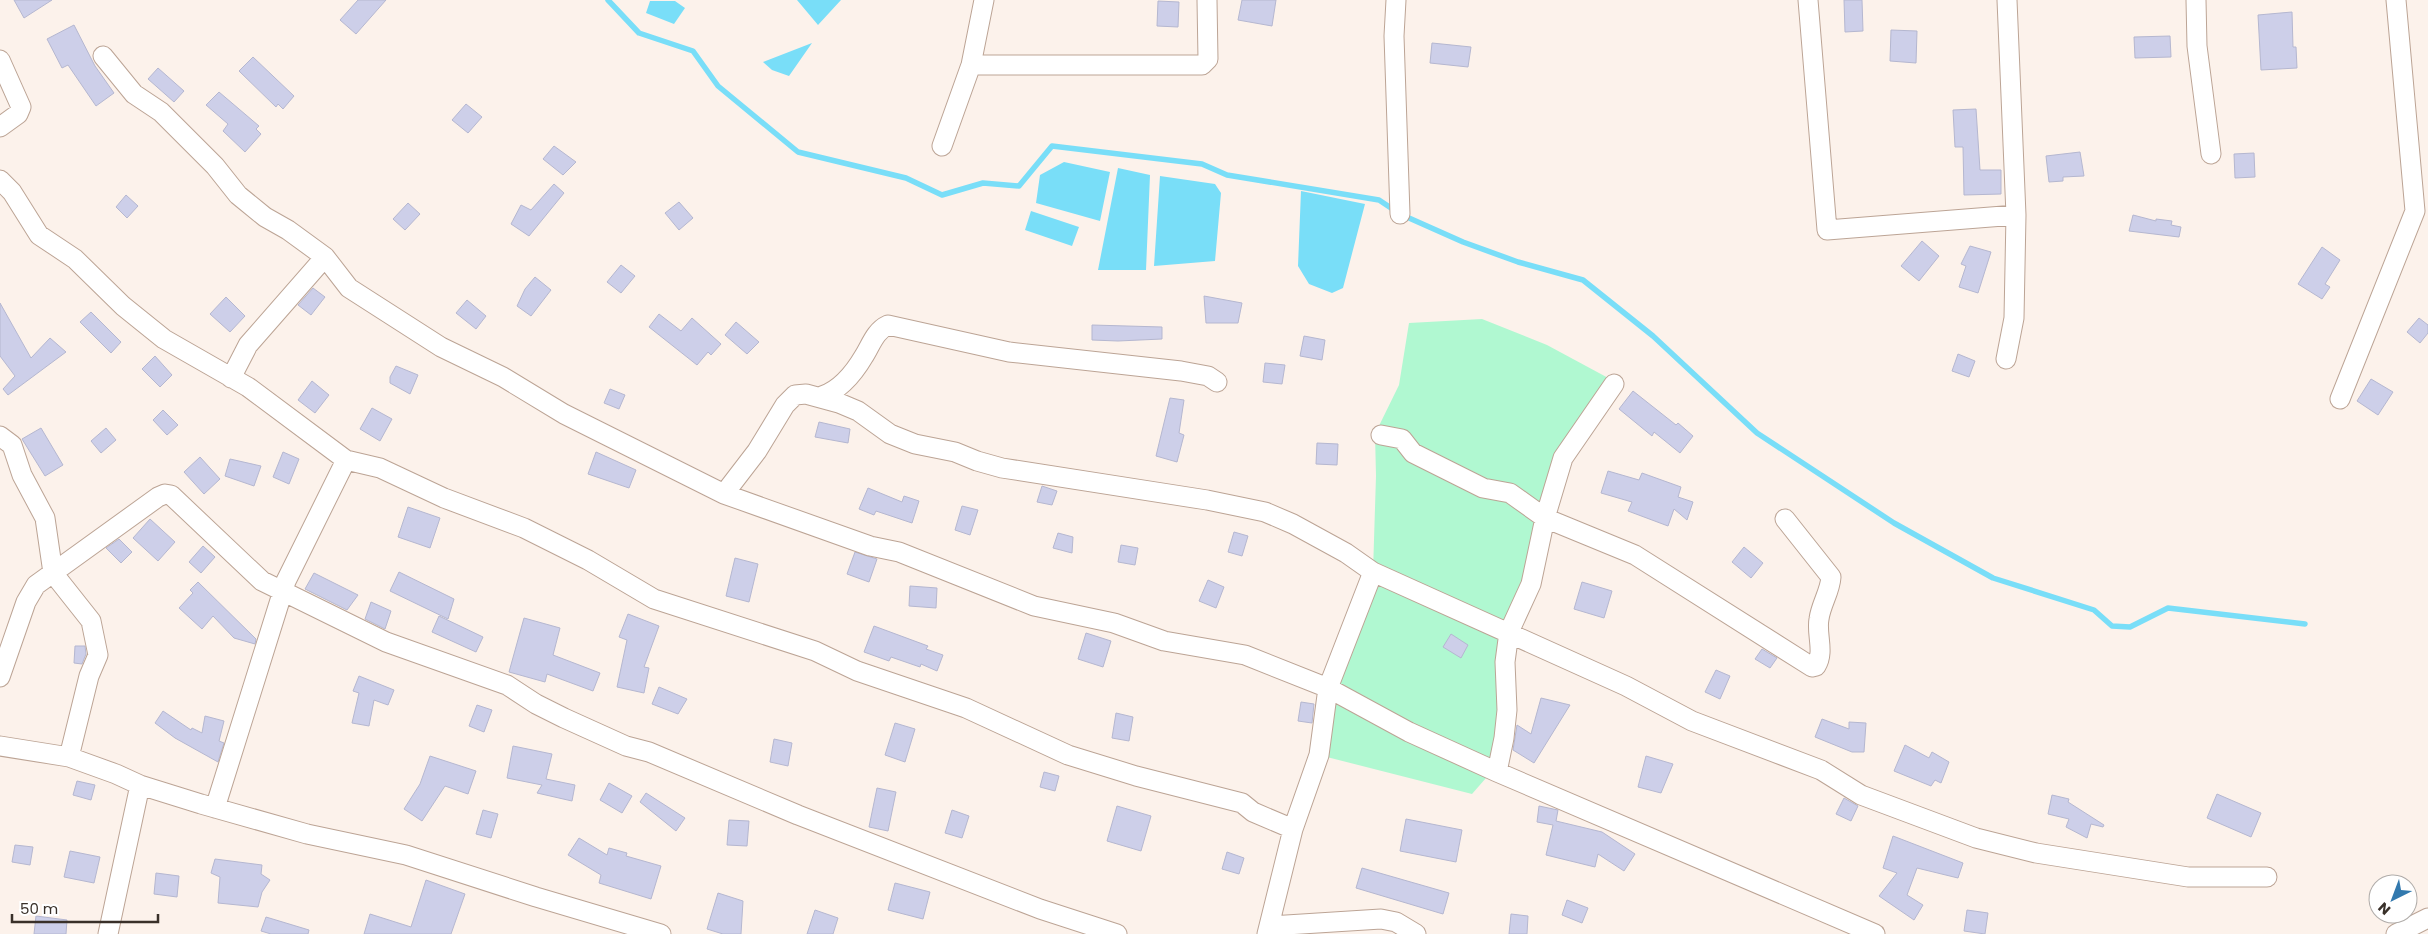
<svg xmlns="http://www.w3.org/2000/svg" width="2428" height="934" font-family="Poppins,sans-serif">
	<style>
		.green { fill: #b0f8d1 }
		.water { fill: #79def8 }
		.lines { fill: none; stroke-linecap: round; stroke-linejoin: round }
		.stream { stroke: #79def8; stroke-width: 5.5 }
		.building { fill: #cdcfe9; stroke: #b5b7d0 }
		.minor-casing { stroke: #bca495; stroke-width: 21 }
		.minor { stroke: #fff; stroke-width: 19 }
	</style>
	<rect width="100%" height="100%" fill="#fcf2eb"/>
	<path class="green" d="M1482,319L1547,345L1612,380L1554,474L1503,708L1493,770L1472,794L1319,755L1328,688L1373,572L1376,476L1375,434L1399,385L1409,323Z"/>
	<path class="water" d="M797,0H841L818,25Z
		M650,1H675L685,8L674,24L646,13Z
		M812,43L789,76L772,70L763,62Z
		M1064,162L1110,172L1100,221L1036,203L1040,175Z
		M1118,168L1150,175L1146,270H1098Z
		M1160,176L1215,184L1221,193L1215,261L1154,266Z
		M1301,191L1365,204L1343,288L1332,293L1309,284L1298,266Z
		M1031,211L1079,227L1072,246L1025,230Z"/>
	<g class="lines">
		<path class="stream" d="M608,0L639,33L693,51L718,86L798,152L906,178L942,195L983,183L1019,186L1052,146L1202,164L1227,175L1379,200L1400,214L1463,242L1518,262L1583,280L1653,336L1757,433L1894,523L1993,578L2094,610L2112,626L2130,627L2168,608L2305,624"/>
	</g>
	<path class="building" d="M14,0H52L24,18Z
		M358,0H386L356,34L340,20Z
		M1242,0H1276L1272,26L1238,20Z
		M1844,0H1862L1863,31L1845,32Z
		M1158,1L1179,2L1178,27L1157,26Z
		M2292,12L2293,47H2296L2297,68L2261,70L2258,15Z
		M74,25L95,66L114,93L96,106L68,65L62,68L47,39Z
		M1891,30L1917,31L1916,63L1890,61Z
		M2170,36L2171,57L2135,58L2134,37Z
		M1432,43L1471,47L1468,67L1430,63Z
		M253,57L294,96L283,109L278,104L276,107L239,71Z
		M158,68L184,91L174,102L148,79Z
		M219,92L259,126L256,129L261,134L245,152L223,131L228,124L206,105Z
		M466,104L482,117L468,133L452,120Z
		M1976,109L1980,170H2001V194L1964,195L1963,147H1955L1953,110Z
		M554,146L576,162L563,175L543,159Z
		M2080,152L2084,176L2063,177V181L2049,182L2046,156Z
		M2254,153L2255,177L2235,178L2234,154Z
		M554,184L564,193L529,236L511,224L521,205L531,210Z
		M126,195L138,206L127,218L116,207Z
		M679,202L693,218L679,230L665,213Z
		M408,203L420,214L405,230L393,219Z
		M2133,215L2156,221V219L2172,221L2171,225L2181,227L2179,237L2129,231Z
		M1922,241L1939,256L1919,281L1901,266Z
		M1970,246L1991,252L1978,293L1959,287L1966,266L1961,264Z
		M2322,247L2340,260L2325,284L2330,287L2322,299L2298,284Z
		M621,265L635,276L621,293L607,282Z
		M535,277L551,290L531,316L517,306L525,289Z
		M313,288L325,297L311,315L298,305Z
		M1204,296L1242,303L1238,323H1206Z
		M226,297L245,316L230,332L210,314Z
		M467,300L486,316L476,329L456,313Z
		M0,303L31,358L50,338L66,352L8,395L3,389L15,376L0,356Z
		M91,312L121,342L111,353L80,322Z
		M659,314L681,331L692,318L721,344L711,355L708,352L697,365L649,327Z
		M2419,318L2428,325V333L2420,343L2407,332Z
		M736,322L759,342L747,354L725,335Z
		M1092,325L1162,327V339L1118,341L1092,340Z
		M1304,336L1325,340L1322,360L1300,356Z
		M1958,354L1975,361L1969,377L1952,371Z
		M155,356L172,375L160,387L142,369Z
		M1265,363L1285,365L1282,384L1263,382Z
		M396,366L418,375L410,394L390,383V377Z
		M2371,379L2393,392L2378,415L2357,401Z
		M312,381L329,395L315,413L298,400Z
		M610,389L625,395L619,409L604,403Z
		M1633,391L1676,425L1678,423L1693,436L1680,453L1654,432L1652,436L1619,409Z
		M1170,398L1184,400L1179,433L1184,435L1177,462L1156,456Z
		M372,408L392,419L380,441L360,429Z
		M163,410L178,425L167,435L153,420Z
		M819,422L850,429L848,443L815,437Z
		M41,428L63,465L45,476L22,439Z
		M106,428L116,440L101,453L91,441Z
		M1317,443L1338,444L1337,465L1316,464Z
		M283,452L299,459L289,484L273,477Z
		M596,452L636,470L629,488L588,474Z
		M200,457L220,479L204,494L184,472Z
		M230,459L261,466L254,486L225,476Z
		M1608,471L1639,480L1642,473L1681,487L1678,497L1693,502L1687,520L1674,509L1668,526L1628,511L1632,502L1601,493Z
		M1042,486L1057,491L1052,505L1037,502Z
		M868,488L902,502L904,496L919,501L912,523L876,511L874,515L859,509Z
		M962,506L978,510L970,535L955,530Z
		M408,507L440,518L430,548L398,537Z
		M150,519L175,542L158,561L133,538Z
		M1234,532L1248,536L1242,556L1228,552Z
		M1058,533L1073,537L1072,553L1053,548Z
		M119,539L132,552L121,563L106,548Z
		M1121,545L1138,548L1135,565L1118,562Z
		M203,546L215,557L201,573L189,562Z
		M1744,547L1763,563L1751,578L1732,562Z
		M855,552L877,559L869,582L847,574Z
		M735,558L758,564L749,602L726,596Z
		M399,572L454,599L448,619L390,591Z
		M314,573L358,595L347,610L305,589Z
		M1208,580L1224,587L1216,608L1199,601Z
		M198,582L256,639L255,644L234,638L213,616L202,629L179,608L193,593L190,590Z
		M1582,582L1612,591L1604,618L1574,609Z
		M910,586L937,588L936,608L909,606Z
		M371,602L391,611L385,629L365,619Z
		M628,614L659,626L644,667L649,668L644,693L617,687L627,640L619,637Z
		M439,616L483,637L476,652L432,632Z
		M524,618L560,628L553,655L600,673L593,691L547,674L545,682L509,672Z
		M874,626L928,646L926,649L943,655L937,671L921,664L920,667L891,657L889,661L864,652Z
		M1086,633L1111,641L1103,667L1078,659Z
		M1451,634L1468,645L1461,658L1443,647Z
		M75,646H85L86,654L82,664L74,663Z
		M1762,649L1777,658L1770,668L1755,659Z
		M1716,670L1730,676L1720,699L1705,692Z
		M359,676L394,690L388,705L374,700L369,726L352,723L359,693L353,691Z
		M659,687L687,699L678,714L652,704Z
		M1541,698L1570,705L1534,763L1513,750L1517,725L1531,734Z
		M1301,702L1314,704L1312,723L1298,721Z
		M477,705L492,710L484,732L469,726Z
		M163,711L191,730L192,728L202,733L205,716L224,721L219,741L224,743L218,762L175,738L155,723Z
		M1116,713L1133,717L1129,741L1112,738Z
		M1822,719L1849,729V722L1866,723L1864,752H1852L1815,737Z
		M895,723L915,729L905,762L885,755Z
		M774,739L792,743L788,766L770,762Z
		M1905,745L1929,758L1932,752L1949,762L1941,783L1935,780L1931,786L1894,771Z
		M513,746L552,754L546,779L575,785L572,801L537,793L542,785L507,778Z
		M430,756L476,771L468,794L445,786L422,821L404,809L420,784Z
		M1646,756L1673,764L1661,793L1638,787Z
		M1044,772L1059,776L1055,791L1040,787Z
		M77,781L95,785L91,800L73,795Z
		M609,783L632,796L622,813L600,800Z
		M877,788L896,792L888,831L869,827Z
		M646,793L685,818L676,831L640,802Z
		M2217,794L2261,813L2251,837L2207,818Z
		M2052,795L2069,799L2068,802L2104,825L2103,827L2091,824L2087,838L2066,827L2069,819L2048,814Z
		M1844,798L1858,806L1851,821L1836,814Z
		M1117,806L1151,816L1141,851L1107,841Z
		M1539,806L1558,810L1556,821L1602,832L1635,854L1624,871L1598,854L1595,867L1546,855L1553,825L1537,822Z
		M483,810L498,814L491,838L476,834Z
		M952,810L969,816L962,838L945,833Z
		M1406,819L1462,830L1456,862L1400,851Z
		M729,820L749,821L747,846L727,845Z
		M1893,836L1963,863L1958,878L1917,868L1907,895L1923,905L1914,920L1879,896L1897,873L1883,868Z
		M579,838L607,855L609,848L627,853L626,856L661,866L651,899L599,883L601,875L568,855Z
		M15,845L33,847L30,865L12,862Z
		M70,851L100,857L94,883L64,877Z
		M1227,852L1244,858L1239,874L1222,869Z
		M215,859L262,865L261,874L270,880L262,892L258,907L218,903L220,877L211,873Z
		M1362,868L1449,893L1443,914L1356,888Z
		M156,873L179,876L177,897L154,894Z
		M426,880L465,894L451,934H364L370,914L411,927Z
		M895,883L930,892L923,919L888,910Z
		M718,893L743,901L741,934H723L707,929Z
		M1567,900L1588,908L1582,923L1562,915Z
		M815,910L838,918L833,934H807Z
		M1967,910L1988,913L1985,934L1964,931Z
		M1511,914L1528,916L1527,934H1509Z
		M36,916L67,920L66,934H34Z
		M266,917L309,930L308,934H271L261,931Z"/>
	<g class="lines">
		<g class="minor-casing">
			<path id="minor" d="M1396,0L1394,36L1400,214
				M1808,0L1827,230L2016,215
				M2196,0L2197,46L2211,154
				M103,56L134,94L161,112L215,166L238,195L265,217L288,230L325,257L349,288L441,347L503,377L564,414L724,494L870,546L899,552L1034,606L1114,623L1164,641L1245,655L1328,688L1409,732L1497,772L1875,934
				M0,60L21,107L18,114L0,127
				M971,65H1202L1208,59L1207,0
				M942,146L971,65L984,0
				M0,180L12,192L39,235L75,259L123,306L164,339L248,387L346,460L380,468L444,498L524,528L588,560L654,599L815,651L857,671L966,708L1068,755L1136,776L1242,803L1253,812L1293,829
				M2006,359L2014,318L2016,215L2007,0
				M231,378L248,345L325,257
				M822,396C840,390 854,373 864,356C871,345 875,331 888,325L1009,352L1181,371L1208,376L1217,382
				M2340,399L2415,211L2396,0
				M1381,435L1402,439L1413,453L1483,488L1510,493L1545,518L1635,555L1812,667L1816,666C1825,652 1816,634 1819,619C1821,604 1830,592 1831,577L1785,519
				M0,436L12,445L22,475L45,518L53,573L91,621L98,655L89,676L69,757
				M724,494L757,451L785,405L795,395L806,394L839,403L858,411L890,434L915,444L955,452L977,461L1002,468L1207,500L1265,512L1293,524L1346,553L1373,572L1626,686L1692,721L1821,770L1861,795L1976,838L2036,853L2188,877H2267
				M0,677L26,602L36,585L158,497L165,494L171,495L262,581L386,642L507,685L536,704L564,718L626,746L649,752L798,815L1040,909L1117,934
				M0,746L69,757L116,774L140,785L201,804L307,834L406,855L536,897L661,934
				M1497,772L1504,738L1507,710L1505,662L1509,632L1531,584L1545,518L1563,458L1614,384
				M215,808L286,581L346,460
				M1270,926L1381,919L1396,922L1416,934
				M108,934L140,785
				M1267,934L1293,829L1319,755L1328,688L1373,572
				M2396,934L2428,918"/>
		</g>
		<use href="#minor" class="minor"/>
	</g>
	<g transform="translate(2393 899) rotate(222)"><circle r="24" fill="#ffffff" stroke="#b0aca9"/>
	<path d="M0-4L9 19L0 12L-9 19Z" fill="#3279ae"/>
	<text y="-8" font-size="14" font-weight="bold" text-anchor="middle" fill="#393029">N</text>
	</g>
	<path d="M12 914v8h146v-8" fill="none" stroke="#393029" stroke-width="2.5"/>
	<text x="20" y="914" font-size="15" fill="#393029" stroke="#ffffff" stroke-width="4" paint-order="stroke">50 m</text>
</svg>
